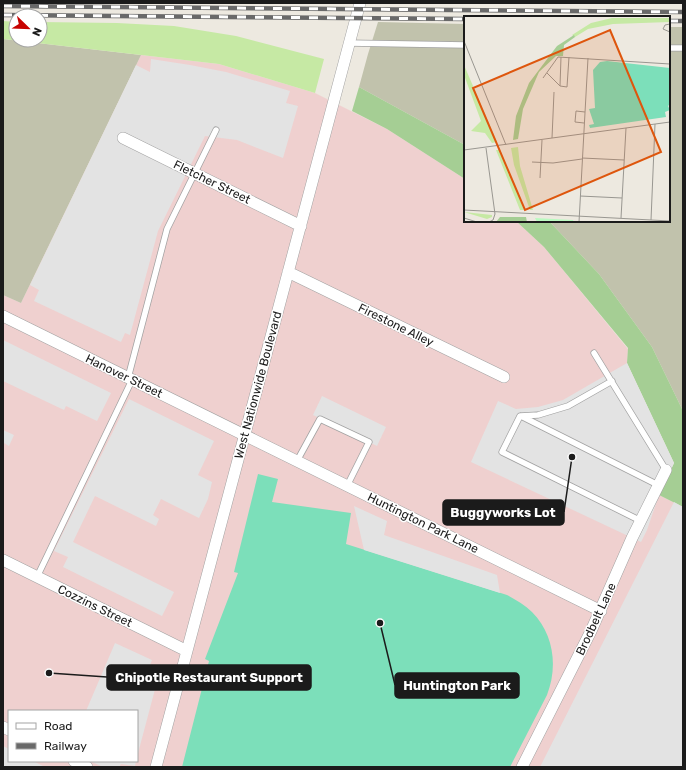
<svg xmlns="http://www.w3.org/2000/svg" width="686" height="770" font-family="Rubik,sans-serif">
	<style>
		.commercial { fill: #efd0cf; fill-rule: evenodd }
		.construction { fill: #c1c2ac }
		.grass { fill: #c6e9a4 }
		.forest { fill: #a5ce94 }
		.pitch { fill: #7cdfba }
		.parking { fill: #e3e3e3 }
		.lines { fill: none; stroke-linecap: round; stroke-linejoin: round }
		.service-casing { stroke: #a2a2a2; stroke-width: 7 }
		.minor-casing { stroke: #a2a2a2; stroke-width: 12 }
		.service { stroke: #fff; stroke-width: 5.5 }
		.minor { stroke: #fff; stroke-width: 11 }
		.rail-casing { stroke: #696969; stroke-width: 4.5 }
		.rail { stroke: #fff; stroke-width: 3; stroke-dasharray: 9; stroke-linecap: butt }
		.labels { text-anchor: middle; stroke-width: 3; stroke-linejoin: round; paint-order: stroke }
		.street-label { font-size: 12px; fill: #1b1b1b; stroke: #fff }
		.inset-road { fill: none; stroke: #999791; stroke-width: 1 }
		.view { fill: #de560d; fill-opacity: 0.15; stroke: #de560d; stroke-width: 2 }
		.inset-edge { fill: none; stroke: #1b1b1b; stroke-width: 2 }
		.leader { fill: none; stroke: #1b1b1b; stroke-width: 1.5 }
		.callout-dot { fill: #1b1b1b; stroke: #fff; stroke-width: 1.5 }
		.callout { fill: #1b1b1b; stroke: #1b1b1b; stroke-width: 1.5 }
		.callout-label { font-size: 13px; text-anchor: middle; font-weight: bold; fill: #fff }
	</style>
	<rect width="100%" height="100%" fill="#ede9e0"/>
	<path class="commercial" d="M141,55L219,64L315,93L387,129L465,179V221H516L544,247L628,349L627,363L659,495L683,507V767H3V295L21,303ZM9,711H137V761H9Z"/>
	<path class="construction" d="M378,22L465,24V145L359,87L368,54Z
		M669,27H683V411L652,347L599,274L549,221H669Z
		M3,39L141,55L21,303L3,295Z"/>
	<path class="grass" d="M3,21L16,22V40H40V22L117,23L174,26L236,36L324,59L315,93L219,64L3,39Z"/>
	<path class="forest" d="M359,87L465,145V179L387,129L352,111Z
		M516,221H549L599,274L652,347L683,411V507L659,495L674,463L627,363L628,348L544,247Z"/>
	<path class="pitch" d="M258,474L278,479L272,502L351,513L346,544L507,595C516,600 525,605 532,612C554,634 558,667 547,695L510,767H182L209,661L205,659L238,573L234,572Z"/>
	<path class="parking" d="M151,59L190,65L226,72L290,91L286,103L298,106L283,158L237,140L205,136L158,231L130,335L125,333L121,342L34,301L39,290L30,285L136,65L150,72Z
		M3,340L111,393L97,421L66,406L64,410L3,381Z
		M627,363L674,463L659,495L647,530L641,542L471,462L498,401L516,409L538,407L563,400Z
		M322,396L386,427L377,446L313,415Z
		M129,399L214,441L198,475L212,482L208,499L199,518L161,499L153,515L159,519L156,526L95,496L73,542L174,592L162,616L63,567L68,557L54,551Z
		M3,430L14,435L9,446L4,443L3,444Z
		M674,502L683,507V767H540Z
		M354,506L387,521L384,535L497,575L500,593L364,550Z
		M115,643L152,660L147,673L158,678L137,757V711H86Z
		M3,746L9,749V761H33L45,767H3Z
		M90,761H136L135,766L121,764L119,767H103Z"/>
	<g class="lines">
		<g class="service-casing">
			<path id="service" d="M349,43L465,45
				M669,48H683
				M594,353L666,470
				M128,378L167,229L216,130
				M612,381L568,406L538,415L520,416L502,452L641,521
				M521,416L658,485
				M297,461L320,419L369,442L347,486
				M37,577L132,380"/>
		</g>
		<g class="minor-casing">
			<path id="minor" d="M123,138L301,226
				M288,272L504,377
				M3,316L601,611
				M3,560L187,651
				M3,727L9,730
				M74,761L87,767
				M156,767L360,3
				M522,767L591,631L632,538L666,470"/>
		</g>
		<use href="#service" class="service"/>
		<use href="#minor" class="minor"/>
		<g class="rail-casing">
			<path id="rail" d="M3,6L683,12
				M3,15L465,19
				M669,21H683"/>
		</g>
		<use href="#rail" class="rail"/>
	</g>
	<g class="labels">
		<g class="street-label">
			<text transform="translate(212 182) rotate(26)" y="4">Fletcher Street</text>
			<text transform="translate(396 325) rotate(26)" y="4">Firestone Alley</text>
			<text transform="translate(124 376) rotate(26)" y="4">Hanover Street</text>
			<text transform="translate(258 385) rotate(-75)" y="4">West Nationwide Boulevard</text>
			<text transform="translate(423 523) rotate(26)" y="4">Huntington Park Lane</text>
			<text transform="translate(95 606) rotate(26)" y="4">Cozzins Street</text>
			<text transform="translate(596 619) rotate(-65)" y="4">Brodbelt Lane</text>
		</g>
	</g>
	<g transform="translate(464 16)">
		<rect width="206" height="206" fill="#ede9e0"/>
		<path d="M148,2H206V6L149,8L124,13L111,21L108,19L127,7ZM0,49L33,126L28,127L21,117L7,115L17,105L0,59ZM54,131L56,150L69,194H66L50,149L47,132ZM32,134H36L60,194H56ZM0,196L28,199V201L23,203Z" fill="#c6e9a4"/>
		<path d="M110,19L111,21L100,29L99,40H92L75,56L59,93L54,123L49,124L52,100L65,67L93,30ZM36,201H62L63,206H32Z" fill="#a5ce94"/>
		<path d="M71,202L109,204L110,206H73Z" fill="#bbfac1"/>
		<path d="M143,45L206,52V88L204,90L206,94L201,96L202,101L126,112L125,109L130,108L125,93L131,92L129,54L136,46Z" fill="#7cdfba"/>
		<path class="inset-road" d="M206,8L201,9L199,13L206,16M0,25L42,129M83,57L96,70L103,71L105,41M79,62L94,41L206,48M96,70L97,41M120,107L111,106L112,95L121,96M88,122L90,76M22,132L31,198L29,204L25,206M0,134L206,106M118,142L160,144M68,146L89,147L118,143M76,162L78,124M116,180L158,182M0,194L206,205M0,202L13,206M157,202L162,112M187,204L191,108M115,206L124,42"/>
		<path class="view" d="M146,14L197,136L61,194L9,72Z"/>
		<rect width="206" height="206" class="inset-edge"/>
	</g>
	<path class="leader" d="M572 457L564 512M49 673L107 677M380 623L395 685"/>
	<g class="callout-dot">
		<circle cx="572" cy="457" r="4"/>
		<circle cx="49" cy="673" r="4"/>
		<circle cx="380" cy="623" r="4"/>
	</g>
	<g class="callout">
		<rect x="443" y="500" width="121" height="25" rx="4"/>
		<rect x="107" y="665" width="204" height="25" rx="4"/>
		<rect x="395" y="673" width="124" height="25" rx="4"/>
	</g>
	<g class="callout-label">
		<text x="503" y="517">Buggyworks Lot</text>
		<text x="209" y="682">Chipotle Restaurant Support</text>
		<text x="457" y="690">Huntington Park</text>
	</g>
	<rect width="686" height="770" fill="none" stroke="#1b1b1b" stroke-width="8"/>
	<rect x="8" y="710" width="130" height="52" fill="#ffffff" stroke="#a4a4a4"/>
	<rect x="16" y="723" width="20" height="6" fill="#ffffff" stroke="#a4a4a4"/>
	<text x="44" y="730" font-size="12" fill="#1b1b1b">Road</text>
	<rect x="16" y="743" width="20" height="6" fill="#696969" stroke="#a4a4a4"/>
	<text x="44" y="750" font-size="12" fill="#1b1b1b">Railway</text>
	<g transform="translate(28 28) rotate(113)"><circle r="19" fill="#ffffff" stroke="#a4a4a4"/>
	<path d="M0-3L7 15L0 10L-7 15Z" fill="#c70200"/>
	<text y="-6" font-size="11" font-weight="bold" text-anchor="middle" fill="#1b1b1b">N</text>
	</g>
</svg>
